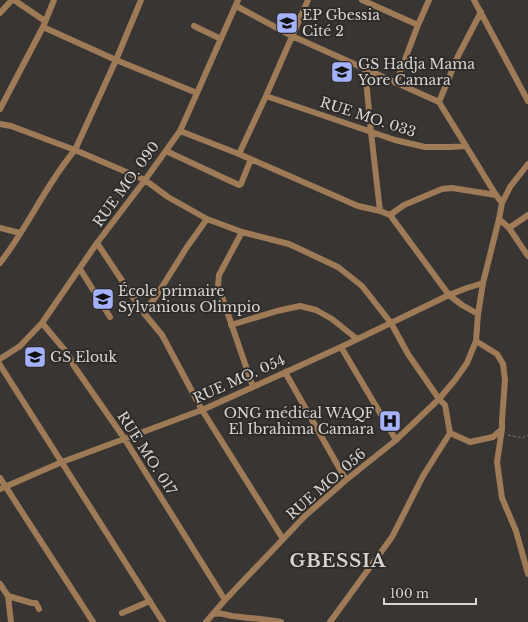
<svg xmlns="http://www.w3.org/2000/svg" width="528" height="622" font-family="'Libre Baskerville',serif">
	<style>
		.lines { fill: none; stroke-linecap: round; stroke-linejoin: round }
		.path { stroke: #787673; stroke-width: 1; stroke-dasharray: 3 2; stroke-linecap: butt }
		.minor { stroke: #9e7a57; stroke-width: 6 }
		.labels { text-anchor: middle; stroke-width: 4; stroke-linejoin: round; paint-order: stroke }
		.poi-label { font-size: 14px; fill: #d7d5d3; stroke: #2e2b28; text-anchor: start }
		.street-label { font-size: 14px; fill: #d7d5d3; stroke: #2e2b28 }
		.district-label { font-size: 18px; font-weight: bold; letter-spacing: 1px; fill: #d7d5d3; stroke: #2e2b28 }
	</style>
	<rect width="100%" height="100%" fill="#383532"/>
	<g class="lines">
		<path class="path" d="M508,435L522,438L528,435"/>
		<path class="minor" d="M14,0L45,21
			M362,0L418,25
			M474,0L528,101
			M236,6L292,36L439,102L496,195L502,203
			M0,13L12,0
			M194,26L221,39
			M43,27L116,60L197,93
			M365,69L371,132L380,211
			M396,83L418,25L429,0
			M266,96L395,140L425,147H450L466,146
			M439,102L458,56L481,12
			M0,109L43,27L54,0
			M0,124L11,126L75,150L145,180L168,197L207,219L242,232L289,244L338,267L362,286L391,323L408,354L439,399L445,405L450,433L423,476L392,537L330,622
			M180,131L239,154L358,206L380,211L390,215L449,295L462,305L478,314
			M166,151L239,185L241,184L251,159
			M239,154L266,96L308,0
			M390,215L404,205L442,189L452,188L496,195
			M499,219L509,228L528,256
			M0,228L20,233
			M509,228L528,215
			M242,232L219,275L218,285L253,387
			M97,243L143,312L162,335L202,410L283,539
			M0,263C28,227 46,184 75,150L116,60L141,0
			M80,269L110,317
			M143,312L155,298L187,247L207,219
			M42,323L68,354L74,366L124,438L225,600
			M231,325L277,311L300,306L316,310L332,319L357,339
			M476,341L497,354L503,364L505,380L502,421V429L497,462L502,498L516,531L528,574
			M341,347L396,440
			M0,359L20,346L42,323L97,243L145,180L180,131L197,93L238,0
			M0,365L163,622
			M285,372L346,480
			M450,433L470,442L493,437L502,429
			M0,478L93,622
			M0,489L62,462L202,410L253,387L341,347L449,295L467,288L483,283
			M0,584L8,596L11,622
			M8,596L32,603H36L39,609
			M122,613L150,601
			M213,614C221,612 225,615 232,616C249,618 265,619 281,622
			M206,622L225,600L305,516L346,480L396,440L439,399L455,380L467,363L476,341L478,314L483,283L499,219L502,203L510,187L528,164"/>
	</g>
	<defs>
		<g id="school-square" transform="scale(1.15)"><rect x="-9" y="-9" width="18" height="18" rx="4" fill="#a4b2fc" stroke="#2e2b28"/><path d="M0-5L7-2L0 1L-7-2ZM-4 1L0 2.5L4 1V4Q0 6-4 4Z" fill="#111"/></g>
		<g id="hospital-square" transform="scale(1.15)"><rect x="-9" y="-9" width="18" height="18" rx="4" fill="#a4b2fc" stroke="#2e2b28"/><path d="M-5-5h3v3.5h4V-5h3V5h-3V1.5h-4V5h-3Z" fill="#111"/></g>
	</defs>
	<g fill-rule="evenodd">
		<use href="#school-square" x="287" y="23"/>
		<use href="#school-square" x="342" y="72"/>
		<use href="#school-square" x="103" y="299"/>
		<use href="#school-square" x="35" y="357"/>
		<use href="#hospital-square" x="390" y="421"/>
	</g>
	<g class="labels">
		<g class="poi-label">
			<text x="302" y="20">EP Gbessia<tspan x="302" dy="16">Cité 2</tspan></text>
			<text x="358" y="69">GS Hadja Mama<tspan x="358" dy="16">Yore Camara</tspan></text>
			<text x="118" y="296">École primaire<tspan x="118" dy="16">Sylvanious Olimpio</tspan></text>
			<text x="50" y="362">GS Elouk</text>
			<text x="374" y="418" text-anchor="end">ONG médical WAQF<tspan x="374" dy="16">El Ibrahima Camara</tspan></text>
		</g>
		<g class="street-label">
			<text transform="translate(368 117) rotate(18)" y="5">RUE MO. 033</text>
			<text transform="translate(126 184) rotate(-54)" y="5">RUE MO. 090</text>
			<text transform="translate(239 379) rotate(-24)" y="5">RUE MO. 054</text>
			<text transform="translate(147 453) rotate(57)" y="5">RUE MO. 017</text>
			<text transform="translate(326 484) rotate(-41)" y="5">RUE MO. 056</text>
		</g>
		<g class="district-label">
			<text x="338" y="567">GBESSIA</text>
		</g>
	</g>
	<path d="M384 598v6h92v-6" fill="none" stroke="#d7d5d3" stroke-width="2"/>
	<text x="390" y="598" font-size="12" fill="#d7d5d3" stroke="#2e2b28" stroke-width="3" paint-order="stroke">100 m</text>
</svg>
